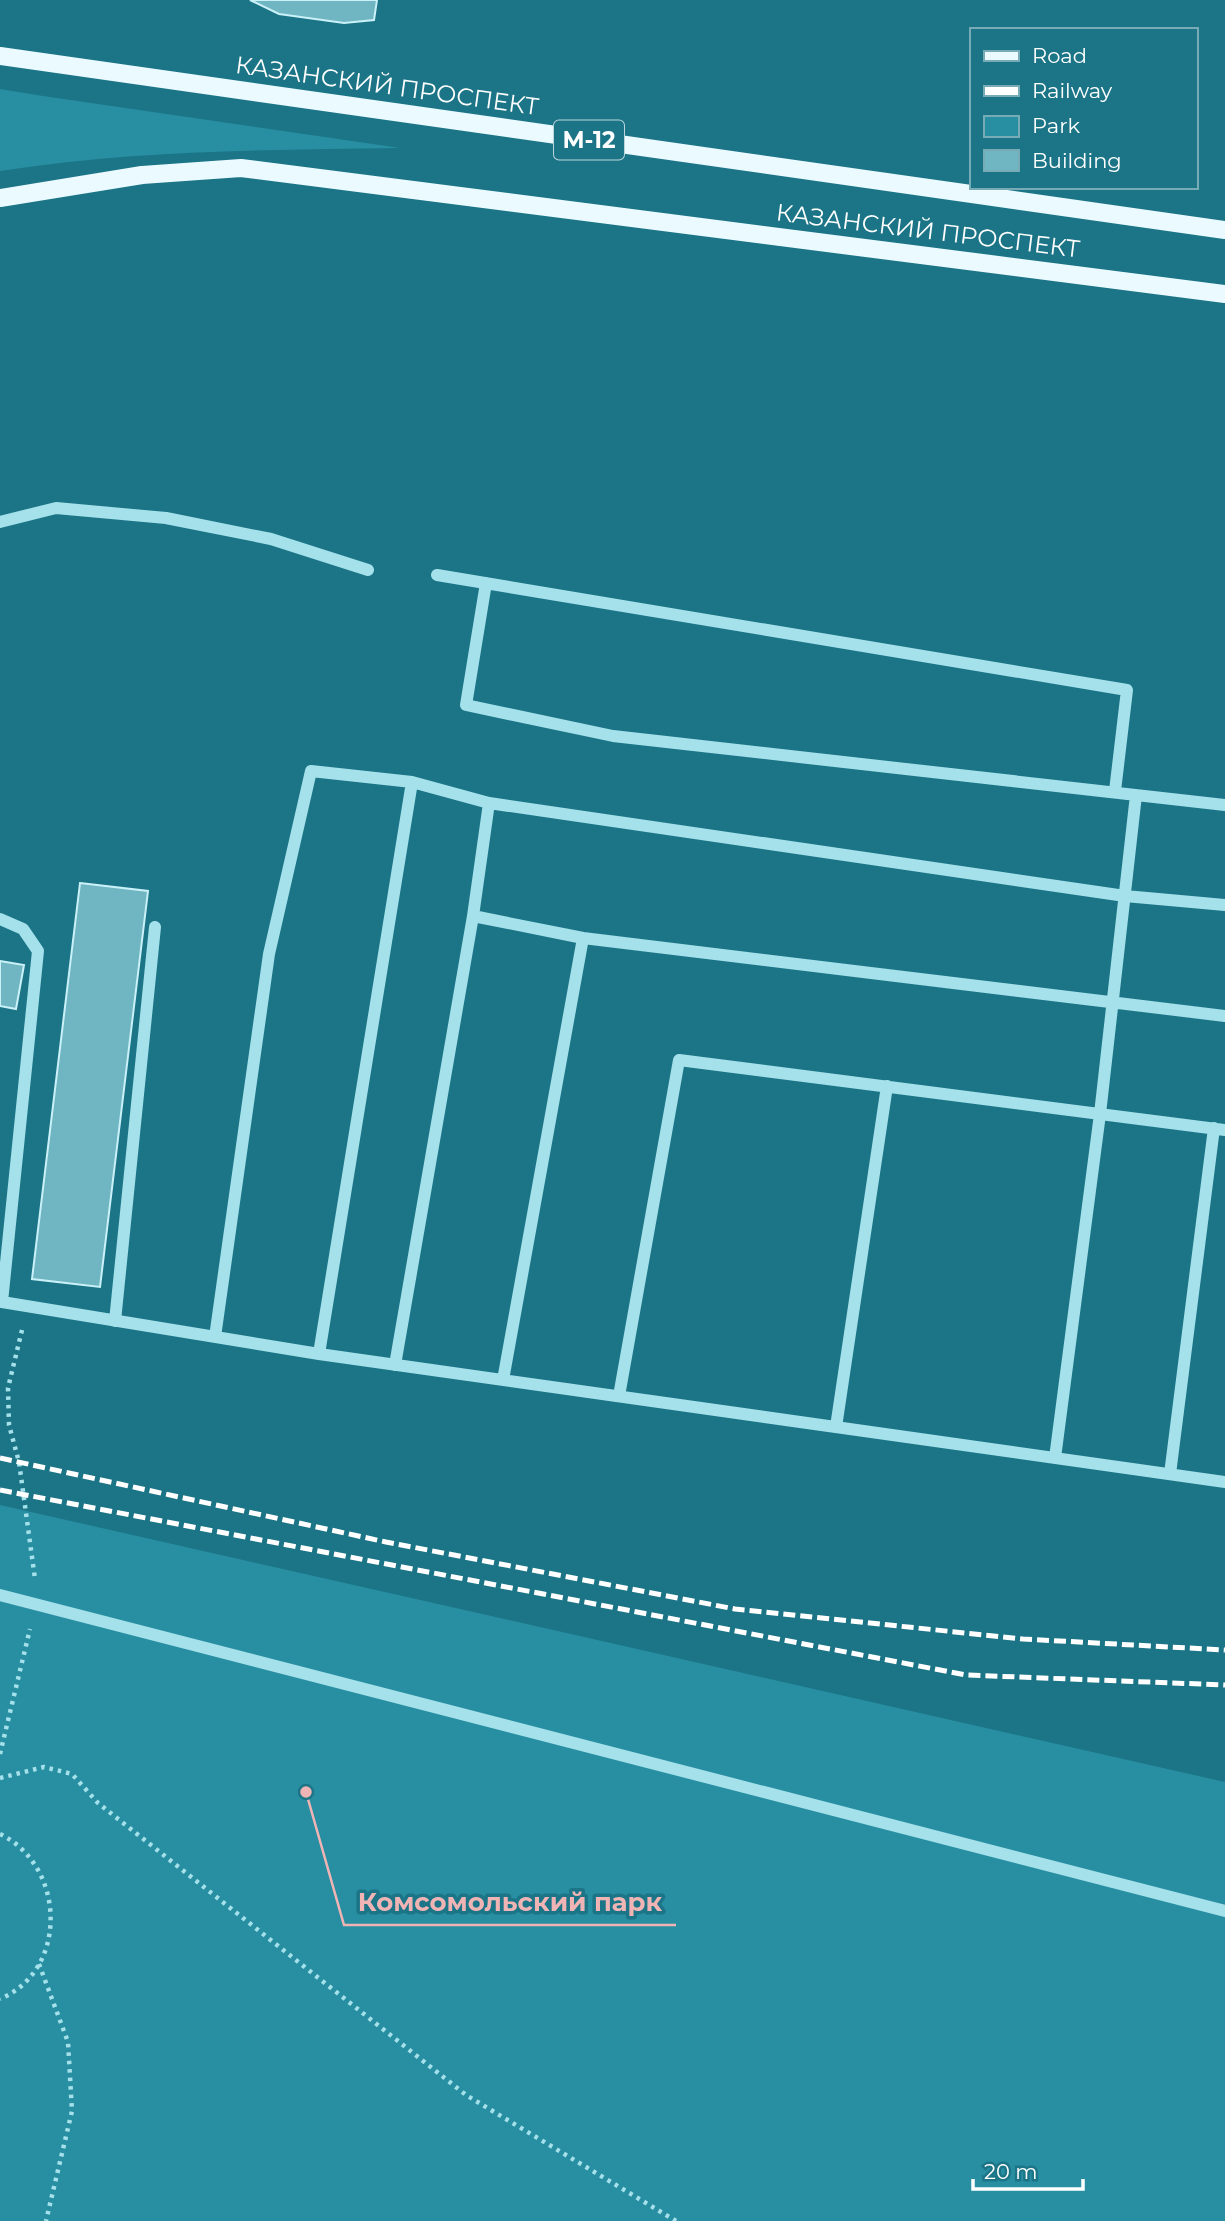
<svg xmlns="http://www.w3.org/2000/svg" width="1225" height="2221" font-family="Montserrat,sans-serif">
	<style>
		.green { fill: #288fa2 }
		.building { fill: #6fb5c2; stroke: #caf1f8; stroke-width: 2 }
		.lines { fill: none; stroke-linecap: round; stroke-linejoin: round }
		.path { stroke: #a5e1eb; stroke-width: 4.5; stroke-dasharray: 3.5 5; stroke-linecap: butt }
		.minor { stroke: #a5e1eb; stroke-width: 12 }
		.major { stroke: #eafaff; stroke-width: 18 }
		.rail { stroke: #fff; stroke-width: 5; stroke-dasharray: 12 5; stroke-linecap: butt }
		.labels { text-anchor: middle; stroke-width: 7; stroke-linejoin: round; paint-order: stroke }
		.shield { fill: #1c7587; stroke: #bbd6db; stroke-width: 2 }
		.shield-label { font-size: 23px; font-weight: bold; fill: #fff }
		.street-label { font-size: 24px; fill: #fff; stroke: #1c7587 }
		.leader { fill: none; stroke: #f1b4b4; stroke-width: 2.5 }
		.callout-dot { fill: #f1b4b4; stroke: #1c7587; stroke-width: 2.5 }
		.callout-label { font-size: 26px; text-anchor: middle; font-weight: bold; fill: #f1b4b4; stroke: #1c7587; stroke-width: 7; stroke-linejoin: round; paint-order: stroke }
	</style>
	<rect width="100%" height="100%" fill="#1c7587"/>
	<path class="green" d="M0,89L43,96L400,148C266,150 133,150 0,171Z
		M0,1505L1225,1782V2221H0Z"/>
	<path class="building" d="M250,0H377L374,20L344,23L279,14Z
		M80,883L148,891L100,1287L32,1279Z
		M0,961L24,965L16,1009L0,1006Z"/>
	<g class="lines">
		<path class="path" d="M22,1330L8,1388L9,1425L19,1462L35,1579
			M0,1754L30,1629
			M0,1778L44,1767L72,1774L98,1803L466,2095L676,2221
			M0,1834C66,1866 69,1970 0,1999
			M39,1964L68,2042L72,2111L46,2221"/>
		<path class="minor" d="M0,522L56,508L166,518L271,539L368,570
			M437,575L1127,690L1115,791
			M486,583L466,705L613,736L1225,805
			M473,916L583,938L1225,1016
			M0,919L23,929L38,951L2,1302L319,1354L1225,1482
			M115,1321L155,927
			M215,1337L269,954L311,771L412,782L489,803L1125,896L1225,905
			M319,1354L412,782
			M395,1365L473,916L489,803
			M503,1380L583,938
			M619,1396L679,1060L1225,1130
			M836,1427L887,1086
			M1055,1458L1100,1114L1136,795
			M1170,1474L1214,1128
			M0,1595L1225,1911"/>
		<path class="major" d="M0,56L1225,230
			M0,198L142,175L241,168L1225,294"/>
		<path class="rail" d="M0,1458L386,1542L735,1609L1023,1639L1225,1650
			M0,1490L966,1675L1225,1685"/>
	</g>
	<g class="labels">
		<rect class="shield" x="554" y="120.5" width="70" height="39" rx="5"/>
		<g class="shield-label">
			<text x="589" y="148">М-12</text>
		</g>
		<g class="street-label">
			<text transform="translate(387 86) rotate(8)" y="8">КАЗАНСКИЙ ПРОСПЕКТ</text>
			<text transform="translate(928 231) rotate(7)" y="8">КАЗАНСКИЙ ПРОСПЕКТ</text>
		</g>
	</g>
	<path class="leader" d="M306 1792L344 1925H676"/>
	<circle class="callout-dot" cx="306" cy="1792" r="7"/>
	<g class="callout-label">
		<text x="510" y="1911">Комсомольский парк</text>
	</g>
	<rect x="970" y="28" width="228" height="161" fill="#1c7587" stroke="#77acb7" stroke-width="2"/>
	<rect x="984" y="51" width="35" height="10" fill="#eafaff" stroke="#77acb7" stroke-width="2"/>
	<text x="1032" y="63" font-size="21" fill="#ffffff">Road</text>
	<rect x="984" y="86" width="35" height="10" fill="#ffffff" stroke="#77acb7" stroke-width="2"/>
	<text x="1032" y="98" font-size="21" fill="#ffffff">Railway</text>
	<rect x="984" y="116" width="35" height="21" fill="#288fa2" stroke="#77acb7" stroke-width="2"/>
	<text x="1032" y="133" font-size="21" fill="#ffffff">Park</text>
	<rect x="984" y="150" width="35" height="21" fill="#6fb5c2" stroke="#77acb7" stroke-width="2"/>
	<text x="1032" y="168" font-size="21" fill="#ffffff">Building</text>
	<path d="M973 2179v10h110v-10" fill="none" stroke="#ffffff" stroke-width="3.5"/>
	<text x="984" y="2179" font-size="21" fill="#ffffff" stroke="#1c7587" stroke-width="5" paint-order="stroke">20 m</text>
</svg>
